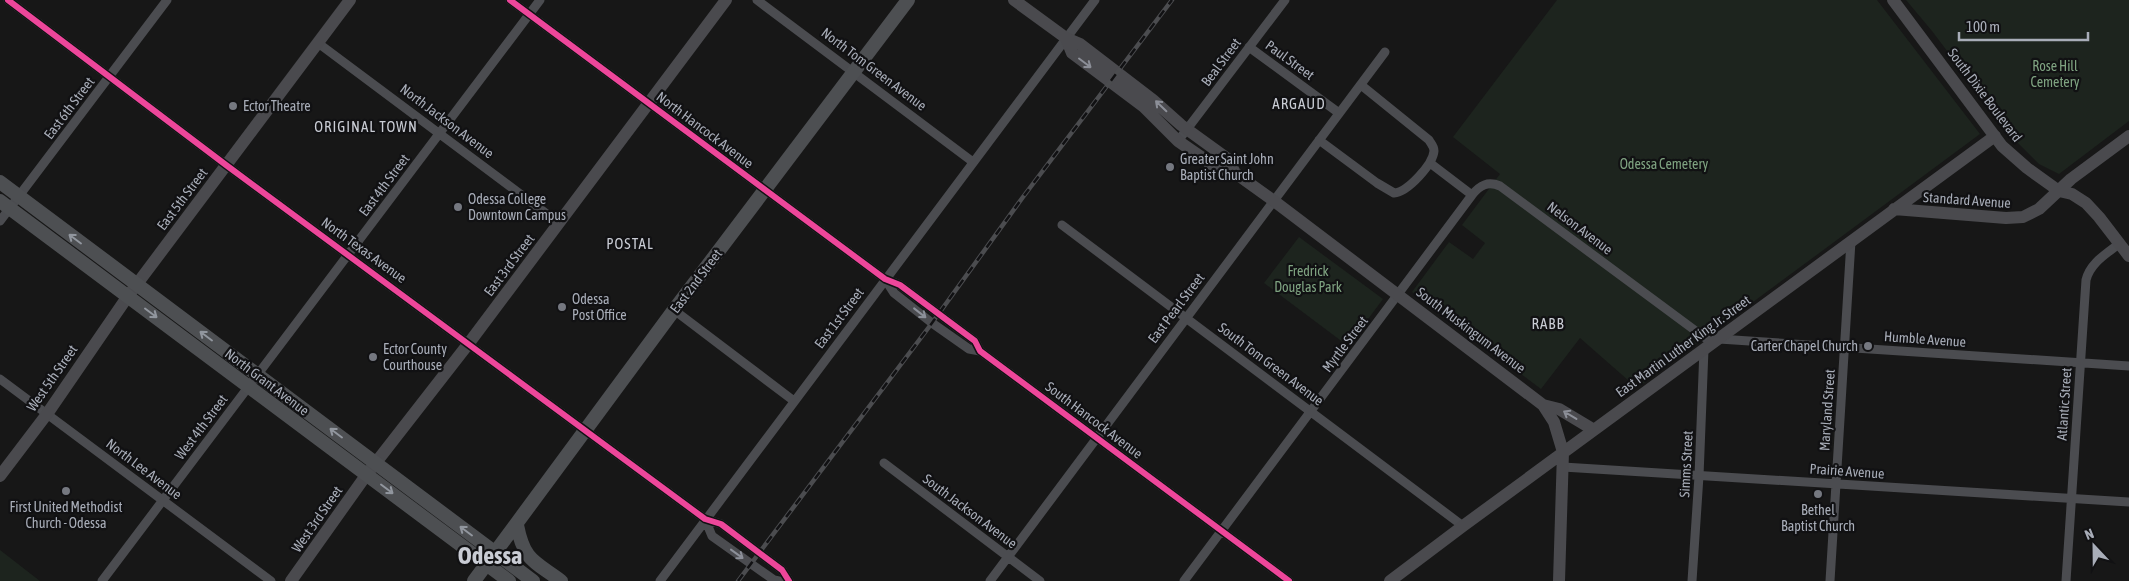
<svg xmlns="http://www.w3.org/2000/svg" width="2129" height="581" font-family="'Asap Condensed',sans-serif">
	<style>
		.green { fill: #1d241e }
		.lines { fill: none; stroke-linecap: round; stroke-linejoin: round }
		.street { stroke: #4b4c50; stroke-width: 9 }
		.secondary { stroke: #4a4a4e; stroke-width: 12 }
		.primary { stroke: #4d4f52; stroke-width: 14 }
		.rail-casing { stroke: #4b4c4f; stroke-width: 4.5 }
		.rail { stroke: #111113; stroke-width: 2.5; stroke-dasharray: 8; stroke-linecap: butt }
		.cycleway-casing { stroke: #111113; stroke-width: 9 }
		.cycleway { stroke: #ed469a; stroke-width: 6 }
		.oneway { stroke: #8c8f98 }
		.oneway2 { stroke: #91969e }
		.oneway3 { stroke: #8c9099 }
		.poi-dot { fill: #757880; stroke: #111113; stroke-width: 2 }
		.labels { text-anchor: middle; stroke-width: 4.5; stroke-linejoin: round; paint-order: stroke }
		.street-label { font-size: 14px; fill: #a8adb8; stroke: #111113 }
		.park-label { font-size: 14px; fill: #7fa381; stroke: #111113 }
		.poi-label { font-size: 14px; fill: #a8adb8; stroke: #111113; text-anchor: start }
		.neighbourhood-label { font-size: 15px; letter-spacing: 1px; fill: #c9ccd4; stroke: #111113 }
		.town-label { font-size: 24px; font-weight: bold; fill: #c9ccd4; stroke: #111113 }
	</style>
	<rect width="100%" height="100%" fill="#171717"/>
	<path class="green" d="M1557,0H1877L1980,134L1637,388L1580,338L1541,389L1412,292L1449,242L1473,259L1485,243L1462,225L1500,174L1453,137Z
		M1906,0H2129V121L2059,174L2039,164L2012,137L1932,31Z
		M1299,237L1383,299L1348,346L1264,283Z
		M0,550L40,581H0Z"/>
	<g class="lines">
		<path class="street" d="M8,0L226,165L705,519L721,524L782,570L789,581
			M510,0L885,279L900,285L975,341L980,351L1289,581
			M757,0L973,162
			M318,43L559,223
			M1249,47L1339,113
			M1319,140L1377,183L1394,193C1408,192 1433,164 1434,151C1434,146 1431,144 1429,140L1361,85
			M1178,141L1285,0
			M1430,163L1472,195
			M0,221L167,0
			M1062,225L1463,526
			M885,279L894,293L932,323L969,349L980,351
			M674,310L794,401
			M1719,339L2129,366
			M0,379L271,581
			M884,463L1040,581
			M1563,467L2129,502
			M705,519L712,536L774,580L779,581
			M102,581L540,0
			M660,581L1095,0
			M990,581L1385,52
			M1184,581L1472,195C1480,185 1488,181 1500,186L1712,343
			M1692,581L1699,476L1704,349
			M1830,581L1851,241
			M2066,581L2086,280C2090,263 2106,254 2120,243"/>
		<path class="secondary" d="M1014,0L1066,38L1080,44L1153,100L1181,125L1228,159L1235,173
			M1893,0L2002,146L2027,168L2059,191L2072,194L2086,203L2099,217L2129,256
			M1066,38L1072,53L1144,107L1178,141L1217,168L1235,173L1274,201L1543,405L1554,422L1563,452L1559,581
			M1894,209L2006,218L2023,217L2039,209L2071,179L2129,136
			M1543,405L1559,409L1594,430
			M0,476L47,414L128,296L350,0
			M291,581L367,474L469,343L726,0
			M1390,581L1463,526L1995,136"/>
		<path class="primary" d="M0,182L533,581
			M0,201L509,581
			M517,525C524,561 534,561 561,581
			M474,581L674,310L908,0"/>
		<g class="rail-casing">
			<path id="rail" d="M738,581L932,323L1023,197L1172,0"/>
		</g>
		<use href="#rail" class="rail"/>
		<g class="cycleway-casing">
			<path id="cycleway" d="M8,0L226,165L705,519L721,524L782,570L789,581
				M510,0L885,279L900,285L975,341L980,351L1289,581"/>
		</g>
		<use href="#cycleway" class="cycleway"/>
	</g>
	<defs><path id="oneway-shaft" d="M-6 0H5M1.5-3L5.5 0L1.5 3" fill="none" stroke-width="1.6" stroke-linecap="round" stroke-linejoin="round" transform="scale(1.25)"/></defs>
	<g class="oneway">
		<use href="#oneway-shaft" transform="translate(1085 63) rotate(37)"/>
		<use href="#oneway-shaft" transform="translate(1161 106) rotate(-136)"/>
		<use href="#oneway-shaft" transform="translate(1570 415) rotate(-149)"/>
	</g>
	<g class="oneway2">
		<use href="#oneway-shaft" transform="translate(75 239) rotate(-143)"/>
		<use href="#oneway-shaft" transform="translate(151 313) rotate(37)"/>
		<use href="#oneway-shaft" transform="translate(206 336) rotate(-143)"/>
		<use href="#oneway-shaft" transform="translate(336 433) rotate(-143)"/>
		<use href="#oneway-shaft" transform="translate(387 489) rotate(37)"/>
		<use href="#oneway-shaft" transform="translate(466 531) rotate(-143)"/>
	</g>
	<g class="oneway3">
		<use href="#oneway-shaft" transform="translate(920 313) rotate(38)"/>
		<use href="#oneway-shaft" transform="translate(737 554) rotate(36)"/>
	</g>
	<g class="poi-dot">
		<circle cx="233" cy="106" r="5"/>
		<circle cx="1170" cy="167" r="5"/>
		<circle cx="458" cy="207" r="5"/>
		<circle cx="562" cy="307" r="5"/>
		<circle cx="1868" cy="346" r="5"/>
		<circle cx="373" cy="357" r="5"/>
		<circle cx="66" cy="491" r="5"/>
		<circle cx="1818" cy="494" r="5"/>
	</g>
	<g class="labels">
		<g class="street-label">
			<text transform="translate(1290 60) rotate(36)" y="5">Paul Street</text>
			<text transform="translate(1221 62) rotate(-53)" y="5">Beal Street</text>
			<text transform="translate(874 69) rotate(37)" y="5">North Tom Green Avenue</text>
			<text transform="translate(1985 95) rotate(53)" y="5">South Dixie Boulevard</text>
			<text transform="translate(69 108) rotate(-53)" y="5">East 6th Street</text>
			<text transform="translate(447 121) rotate(37)" y="5">North Jackson Avenue</text>
			<text transform="translate(705 130) rotate(37)" y="5">North Hancock Avenue</text>
			<text transform="translate(384 185) rotate(-53)" y="5">East 4th Street</text>
			<text transform="translate(182 199) rotate(-53)" y="5">East 5th Street</text>
			<text transform="translate(1967 200) rotate(4)" y="5">Standard Avenue</text>
			<text transform="translate(1580 228) rotate(37)" y="5">Nelson Avenue</text>
			<text transform="translate(364 250) rotate(36)" y="5">North Texas Avenue</text>
			<text transform="translate(509 265) rotate(-53)" y="5">East 3rd Street</text>
			<text transform="translate(696 281) rotate(-53)" y="5">East 2nd Street</text>
			<text transform="translate(1176 308) rotate(-53)" y="5">East Pearl Street</text>
			<text transform="translate(839 318) rotate(-53)" y="5">East 1st Street</text>
			<text transform="translate(1471 330) rotate(37)" y="5">South Muskingum Avenue</text>
			<text transform="translate(1925 339) rotate(4)" y="5">Humble Avenue</text>
			<text transform="translate(1345 344) rotate(-53)" y="5">Myrtle Street</text>
			<text transform="translate(1683 346) rotate(-36)" y="5">East Martin Luther King Jr. Street</text>
			<text transform="translate(1271 364) rotate(37)" y="5">South Tom Green Avenue</text>
			<text transform="translate(52 378) rotate(-55)" y="5">West 5th Street</text>
			<text transform="translate(267 382) rotate(37)" y="5">North Grant Avenue</text>
			<text transform="translate(2064 404) rotate(-86)" y="5">Atlantic Street</text>
			<text transform="translate(1827 410) rotate(-86)" y="5">Maryland Street</text>
			<text transform="translate(1094 420) rotate(37)" y="5">South Hancock Avenue</text>
			<text transform="translate(201 427) rotate(-53)" y="5">West 4th Street</text>
			<text transform="translate(1686 464) rotate(-87)" y="5">Simms Street</text>
			<text transform="translate(144 469) rotate(37)" y="5">North Lee Avenue</text>
			<text transform="translate(1847 471) rotate(4)" y="5">Prairie Avenue</text>
			<text transform="translate(970 511) rotate(37)" y="5">South Jackson Avenue</text>
			<text transform="translate(317 519) rotate(-55)" y="5">West 3rd Street</text>
		</g>
		<g class="park-label">
			<text x="2055" y="71">Rose Hill<tspan x="2055" dy="16">Cemetery</tspan></text>
			<text x="1664" y="169">Odessa Cemetery</text>
			<text x="1308" y="276">Fredrick<tspan x="1308" dy="16">Douglas Park</tspan></text>
		</g>
		<g class="poi-label">
			<text x="243" y="111">Ector Theatre</text>
			<text x="1180" y="164">Greater Saint John<tspan x="1180" dy="16">Baptist Church</tspan></text>
			<text x="468" y="204">Odessa College<tspan x="468" dy="16">Downtown Campus</tspan></text>
			<text x="572" y="304">Odessa<tspan x="572" dy="16">Post Office</tspan></text>
			<text x="1858" y="351" text-anchor="end">Carter Chapel Church</text>
			<text x="383" y="354">Ector County<tspan x="383" dy="16">Courthouse</tspan></text>
			<text x="66" y="512" text-anchor="middle">First United Methodist<tspan x="66" dy="16">Church - Odessa</tspan></text>
			<text x="1818" y="515" text-anchor="middle">Bethel<tspan x="1818" dy="16">Baptist Church</tspan></text>
		</g>
		<g class="neighbourhood-label">
			<text x="1299" y="109">ARGAUD</text>
			<text x="366" y="132">ORIGINAL TOWN</text>
			<text x="630" y="249">POSTAL</text>
			<text x="1548" y="329">RABB</text>
		</g>
		<g class="town-label">
			<text x="490" y="564">Odessa</text>
		</g>
	</g>
	<g transform="translate(2094 546) rotate(338)" stroke="#111113" stroke-width="4" paint-order="stroke">
	<path d="M0-4L9 19L0 12L-9 19Z" fill="#a8adb8"/>
	<text y="-8" font-size="14" font-weight="bold" text-anchor="middle" fill="#a8adb8">N</text>
	</g>
	<path d="M1959 32v8h129v-8" fill="none" stroke="#a8adb8" stroke-width="2.5"/>
	<text x="1966" y="32" font-size="15" fill="#a8adb8" stroke="#111113" stroke-width="4" paint-order="stroke">100 m</text>
</svg>
